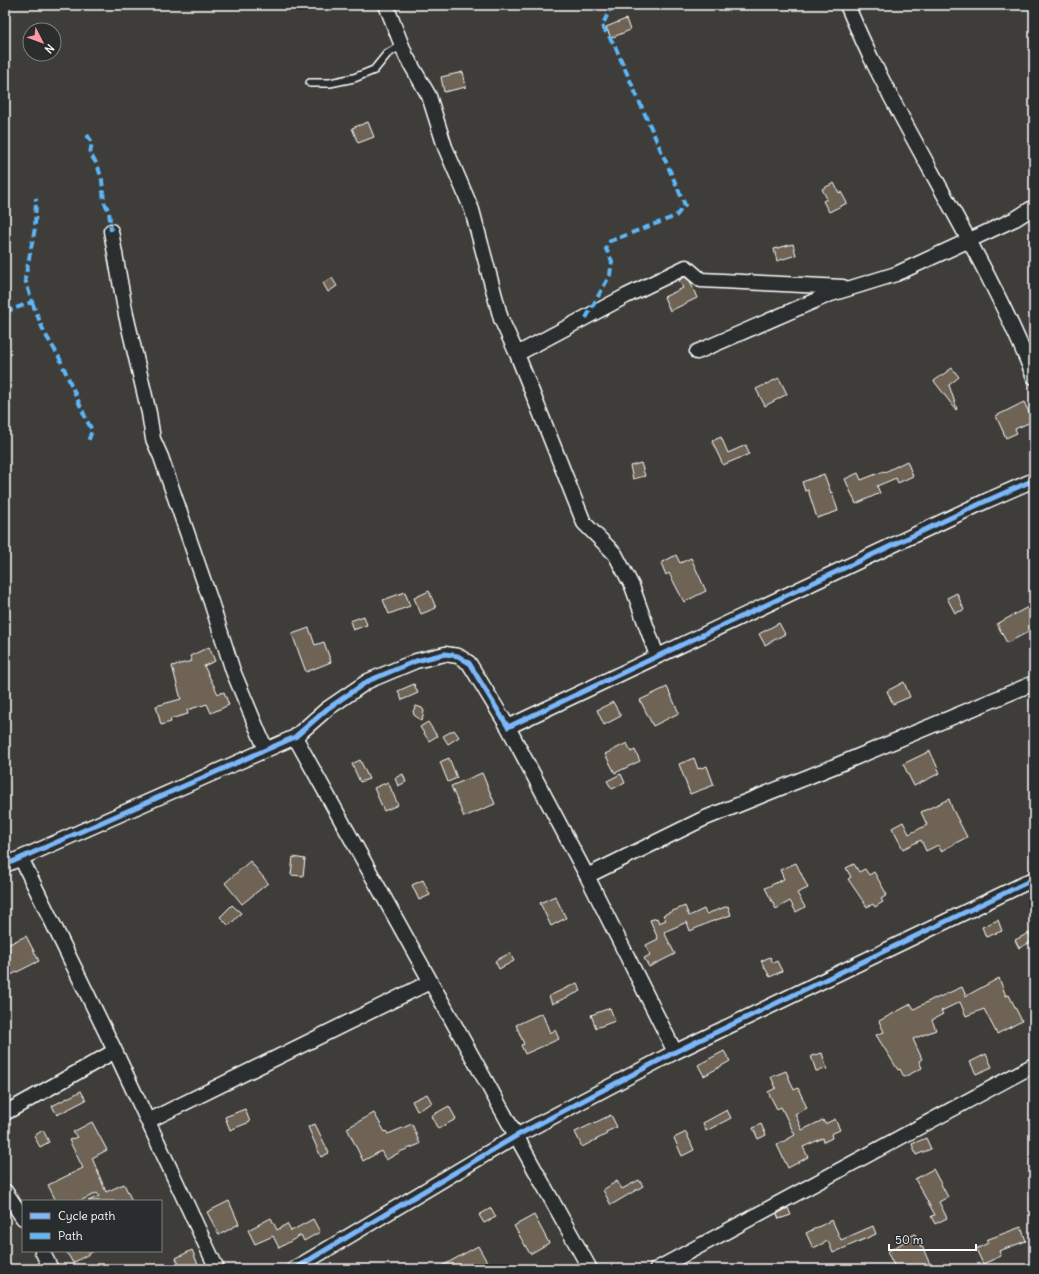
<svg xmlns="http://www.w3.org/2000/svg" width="1039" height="1274" font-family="Delius,sans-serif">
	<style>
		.building { fill: #6e6354; stroke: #fff }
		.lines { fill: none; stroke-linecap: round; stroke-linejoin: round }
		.service-casing { stroke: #fff; stroke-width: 10 }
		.minor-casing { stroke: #fff; stroke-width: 17 }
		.service { stroke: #2a2d2e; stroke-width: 7 }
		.minor { stroke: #2a2d2e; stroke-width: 14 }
		.quiet { stroke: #5cb8fa; stroke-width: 4; stroke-dasharray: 8 4; stroke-linecap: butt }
		.cycleway-casing { stroke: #2a2d2e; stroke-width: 8 }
		.cycleway { stroke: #7ab7fb; stroke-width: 5 }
	</style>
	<rect width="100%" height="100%" fill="#3e3d39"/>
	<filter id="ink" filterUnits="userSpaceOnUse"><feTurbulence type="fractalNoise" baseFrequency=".025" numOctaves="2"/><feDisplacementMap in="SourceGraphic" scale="8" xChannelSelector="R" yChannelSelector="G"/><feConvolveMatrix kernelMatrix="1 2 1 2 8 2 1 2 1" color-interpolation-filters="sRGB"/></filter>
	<g filter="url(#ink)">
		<path class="building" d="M626,19L630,30L611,38L606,27Z
			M463,72L466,87L444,92L441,77Z
			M368,122L374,137L358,143L352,128Z
			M834,183L839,193L841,192L847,203L829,212L823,201L827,199L822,189Z
			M793,244L796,255L777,261L774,249Z
			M685,277L690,281L697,298L670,311L664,297L683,288L679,280Z
			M332,278L337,286L328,292L323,283Z
			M952,368L959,377L949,385L957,409L956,410L934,381Z
			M779,378L787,394L765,406L756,389Z
			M1024,402L1033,421L1015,429L1017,433L1006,438L996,416Z
			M721,437L728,453L746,445L749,454L723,465L712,441Z
			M907,461L913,476L898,483L896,478L877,486L880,493L856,504L845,479L858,473L861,480L884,471L885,472Z
			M641,463L645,476L633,479L630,466Z
			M824,474L831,493L832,492L838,511L817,518L808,490L805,491L802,482Z
			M676,555L680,563L691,558L706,591L684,602L669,573L666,575L661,563Z
			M429,591L436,608L421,614L414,598Z
			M405,592L410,606L389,614L383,600Z
			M957,593L964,610L955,613L947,598Z
			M1028,607L1034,619V629L1007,643L997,624Z
			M364,616L367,625L353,630L350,621Z
			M779,623L785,634L765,645L759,634Z
			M309,628L315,645L324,642L331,662L306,672L292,634Z
			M209,647L215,661L204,666L218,694L224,692L229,705L211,713L207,704L187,710L188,714L170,719L171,722L161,725L156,706L181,699L172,666L192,661L190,656Z
			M904,682L910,697L893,704L887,691Z
			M414,684L418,693L402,700L398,691Z
			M667,687L679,713L653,726L640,700Z
			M613,702L621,716L604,725L597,710Z
			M416,706L422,708L424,711L422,721L414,715L413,711Z
			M428,722L437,736L429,741L420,727Z
			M454,730L459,737L448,744L443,736Z
			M627,743L631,752L635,750L640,761L615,773L605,754Z
			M930,751L940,773L914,786L903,764Z
			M449,758L457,778L448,782L440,762Z
			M694,758L698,769L707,766L714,785L690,794L679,764Z
			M360,760L369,779L360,782L352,764Z
			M482,773L495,804L464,817L451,786Z
			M403,774L406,782L398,786L395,778Z
			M621,774L625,783L612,789L607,781Z
			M388,782L398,805L384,811L374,788Z
			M949,799L952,808L967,837L941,851L938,845L926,851L921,840L903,849L892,828L903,822L909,834L927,825L921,812Z
			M293,857L305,859L303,876L291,875Z
			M250,861L268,883L242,904L225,883Z
			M796,863L808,888L797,893L805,907L796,912L790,901L776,909L765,888L784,879L780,870Z
			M854,864L859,872L865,869L869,875L874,872L887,895L881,899L883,902L875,907L873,904L867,907L848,879L851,877L846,868Z
			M423,880L430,895L419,900L412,885Z
			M555,896L566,918L551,926L540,903Z
			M232,905L241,913L229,926L220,917Z
			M685,906L689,916L704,909L706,914L728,906L731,915L710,922L690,931L687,922L664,932L675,954L649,967L644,958L650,955L646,945L658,939L650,920L657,918L659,923L666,920L663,915Z
			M998,920L1002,931L986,937L982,927Z
			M1029,933L1033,941L1019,948L1015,940Z
			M26,936L39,961L5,978V946Z
			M510,953L514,961L499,969L495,961Z
			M770,957L773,963L777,961L782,971L770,977L761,961Z
			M999,978L1006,996L1009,995L1022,1021L997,1034L984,1009L966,1016L960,1002L941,1011L943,1014L932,1020L936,1030L913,1039L922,1059L919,1061L922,1068L904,1077L900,1069L898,1070L876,1035L884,1032L879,1021L911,1004L914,1009L935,998V999L962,987L966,996Z
			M577,983L581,991L552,1004L549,996Z
			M610,1008L615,1021L596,1028L591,1015Z
			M542,1013L550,1033L555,1030L559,1039L525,1054L521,1045L524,1044L516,1025Z
			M724,1051L730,1061L704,1076L698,1065Z
			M822,1053L827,1069L816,1071L811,1056Z
			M986,1054L992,1067L976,1074L970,1062Z
			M786,1071L794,1090L798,1088L807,1108L795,1114L802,1130L823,1120L825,1124L835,1119L840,1130L831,1134L832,1138L824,1142L823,1138L803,1147L808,1157L788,1168L777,1145L795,1135L781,1107L777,1109L768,1092L776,1088L771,1077Z
			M81,1091L86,1100L57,1115L52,1106Z
			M427,1094L432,1103L417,1111L412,1101Z
			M449,1106L456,1119L438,1129L431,1116Z
			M245,1109L250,1122L230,1130L225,1117Z
			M727,1110L731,1118L706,1131L703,1123Z
			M374,1113L385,1132L386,1131L388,1134L412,1124L420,1144L402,1151L386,1160L381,1151L363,1161L347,1128Z
			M611,1115L617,1127L606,1132L607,1134L582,1147L575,1132Z
			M92,1122L107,1150L92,1158L106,1192L124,1184L132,1201H88L99,1196L97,1193L80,1201H56L48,1185L83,1168L69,1140L77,1137L73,1132Z
			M315,1124L329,1153L321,1157L308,1127Z
			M761,1124L766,1135L758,1139L753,1128Z
			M43,1130L49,1142L40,1147L34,1136Z
			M686,1132L694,1150L682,1156L674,1138Z
			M926,1138L931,1149L916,1155L912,1144Z
			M933,1169L948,1197L939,1202L947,1218L935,1224L931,1216L935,1215L915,1179Z
			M639,1180L643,1186L611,1205L603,1190L617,1181L622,1189Z
			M229,1201L239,1224L219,1235L207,1212Z
			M491,1208L496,1217L484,1223L479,1215Z
			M788,1208L791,1215L779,1219L777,1214Z
			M534,1215L549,1243L530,1254L514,1226Z
			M271,1218L277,1230L287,1224L291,1231L313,1219L320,1232L304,1241L301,1235L279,1248L273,1236L255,1244L248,1230Z
			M832,1220L841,1240L873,1226L876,1234L833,1253L828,1241L813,1248L806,1233Z
			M1021,1227L1026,1241L999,1251L1001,1256L983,1264L976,1249L988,1243L986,1240Z
			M915,1234L921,1247L922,1246L932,1269H896L887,1252L904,1242L903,1240Z
			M478,1246L491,1269H436L451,1261Z
			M192,1250L200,1269H181L176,1258Z
			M66,1251H94L73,1263Z"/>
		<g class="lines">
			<g class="service-casing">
				<path id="service" d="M310,83H330L354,78L374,70L387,54L402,45"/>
			</g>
			<g class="minor-casing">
				<path id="minor" d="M386,5L406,56L429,96L445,147L472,210L501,319L517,354L584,523L615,554L632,586L657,656
					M847,5C855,23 863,42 872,60C925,167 990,266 1034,377
					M111,231L126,315L149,413L153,439L161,457L211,602L233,671L266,750
					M697,352L828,295L896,274L1015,219L1034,207
					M517,354L626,296L686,267L701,280L843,287
					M508,727L587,876L675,1052
					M295,737L590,1269
					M21,858L115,1051L217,1269
					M5,865L295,737L327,709L368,681L416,661L445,654L458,656L469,663L508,727L986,501L1034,480
					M587,876L703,819L835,766L1034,683
					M5,1113L115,1051
					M148,1121L430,982
					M5,1191L23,1218
					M42,1251L51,1269
					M294,1269L516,1136L675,1052L1034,879
					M657,1269L1034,1065"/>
			</g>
			<use href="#service" class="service"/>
			<use href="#minor" class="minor"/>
			<path class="quiet" d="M87,135L92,142L90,154L97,164L102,180L104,202L109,211L111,231
				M32,302L44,332L59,357L87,421L92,430L88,442
				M5,312L32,302L25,279L35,228L36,198
				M586,318L610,275L612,261L606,249L610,241L676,216L685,205L614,44L602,26L612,5"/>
			<g class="cycleway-casing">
				<path id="cycleway" d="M5,865L295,737L327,709L368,681L416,661L445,654L458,656L469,663L508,727L986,501L1034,480
					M294,1269L516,1136L675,1052L1034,879"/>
			</g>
			<use href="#cycleway" class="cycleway"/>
		</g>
	</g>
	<rect width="1039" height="1274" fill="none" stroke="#2a2d2e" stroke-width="20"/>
	<rect x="10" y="10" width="1019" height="1254" fill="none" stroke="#fff" stroke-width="1.5" filter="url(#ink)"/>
	<rect x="22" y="1200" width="140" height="52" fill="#2a2d2e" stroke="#7f8182"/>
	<rect x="30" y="1213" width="20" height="6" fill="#7ab7fb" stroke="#7f8182"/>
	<text x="58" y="1220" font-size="12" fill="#ffffff">Cycle path</text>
	<rect x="30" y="1233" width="20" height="6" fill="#5cb8fa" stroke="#7f8182"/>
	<text x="58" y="1240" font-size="12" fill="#ffffff">Path</text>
	<g transform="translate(42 42) rotate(132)"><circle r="19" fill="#2a2d2e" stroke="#7f8182"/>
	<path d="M0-3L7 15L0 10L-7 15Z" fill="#ff9aa2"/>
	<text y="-6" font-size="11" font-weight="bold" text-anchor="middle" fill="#ffffff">N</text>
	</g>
	<path d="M889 1244v6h87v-6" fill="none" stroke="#ffffff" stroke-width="2"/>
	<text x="895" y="1244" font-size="12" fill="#ffffff" stroke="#2a2d2e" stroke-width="3" paint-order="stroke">50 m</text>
</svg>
